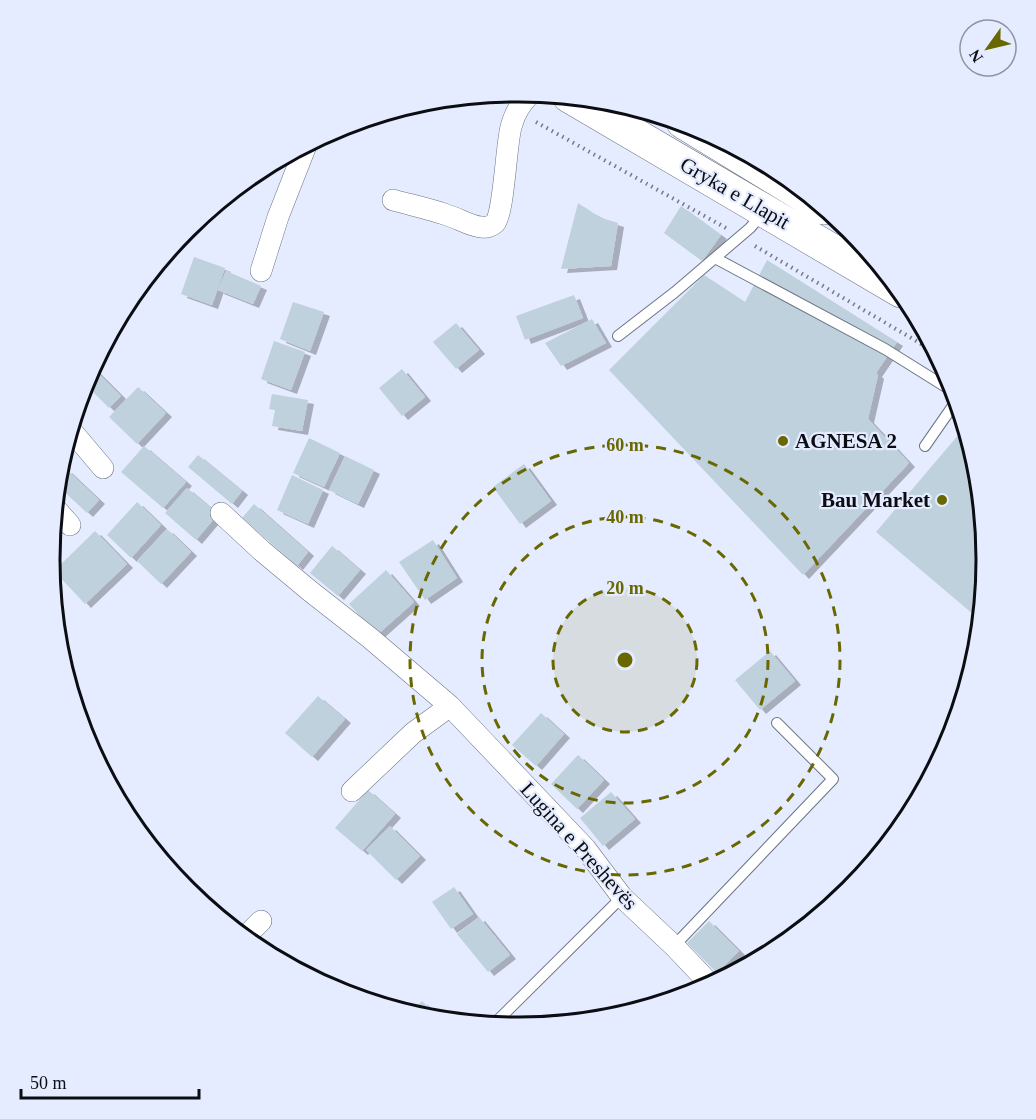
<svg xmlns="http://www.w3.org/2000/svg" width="1036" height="1119" font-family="'Times New Roman',serif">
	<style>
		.building { fill: #bfd1dd; filter: url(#shadow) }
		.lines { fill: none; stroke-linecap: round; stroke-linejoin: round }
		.service-casing { stroke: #6c7383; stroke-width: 12 }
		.minor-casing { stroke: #6c7383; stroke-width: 22 }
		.primary-casing { stroke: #6c7383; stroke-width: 34 }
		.path { stroke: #757986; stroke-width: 4; stroke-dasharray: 1.5 4.5; stroke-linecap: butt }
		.service { stroke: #fff; stroke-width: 10 }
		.minor { stroke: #fff; stroke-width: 21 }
		.primary { stroke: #fff; stroke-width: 33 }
		.ring { fill: none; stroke: #696700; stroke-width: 3; stroke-dasharray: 10 8 }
		.poi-dot { fill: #696700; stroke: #e5ecff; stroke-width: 2 }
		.labels { text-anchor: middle; stroke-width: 4.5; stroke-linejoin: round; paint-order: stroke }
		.street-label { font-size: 21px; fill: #0b0d13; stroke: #e5ecff }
		.poi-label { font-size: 21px; font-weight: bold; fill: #0b0d13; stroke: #e5ecff; text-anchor: start }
		.rim { fill: none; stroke: #0b0d13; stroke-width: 3 }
		.centre { fill: #696700; stroke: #e5ecff; stroke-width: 3 }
		.ring-label { font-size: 18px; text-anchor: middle; font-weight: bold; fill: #696700; stroke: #e5ecff; stroke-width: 4.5; stroke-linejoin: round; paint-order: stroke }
	</style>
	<defs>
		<filter id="shadow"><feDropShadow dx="6" dy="4" stdDeviation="0" flood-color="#0004"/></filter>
	</defs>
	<rect width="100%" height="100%" fill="#e5ecff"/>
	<path class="building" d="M578,203L593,213L605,219L618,223L611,266L561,269Z
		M681,206L721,235L702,261L664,233Z
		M194,257L225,268L212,305L181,294Z
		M767,260L897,342L876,373L878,375L868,419L909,463L803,575L609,370L704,275L745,302Z
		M226,271L261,286L253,304L218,290Z
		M574,295L583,318L525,340L516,316Z
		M293,302L324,312L310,351L280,339Z
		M592,319L606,343L561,366L545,343Z
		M456,323L479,350L456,369L433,342Z
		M274,341L305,352L291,390L261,379Z
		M92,367L121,396L109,408L84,383Z
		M402,369L425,397L402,416L379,388Z
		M138,387L166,413L137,444L109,417Z
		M272,394L308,400L302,431L272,426L275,410L269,409Z
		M965,427L978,468L986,560L980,620L876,532Z
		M309,438L340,453L324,487L293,473Z
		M144,446L186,482L163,508L121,472Z
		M198,455L242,491L232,504L188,467Z
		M345,456L374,470L358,504L329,490Z
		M524,464L551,501L520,524L493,487Z
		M66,469L99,500L87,513L57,485L58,478Z
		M292,475L323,490L308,524L277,510Z
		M187,488L218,514L196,540L165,513Z
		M137,502L161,525L131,558L107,535Z
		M254,504L308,552L297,566L242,518Z
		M167,529L191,552L161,584L137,561Z
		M95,531L127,564L85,604L54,571Z
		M433,540L457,578L425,600L399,562Z
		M332,546L360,570L338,596L310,573Z
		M386,570L414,602L377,635L349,604Z
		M770,651L795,681L760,710L735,680Z
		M318,696L345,719L312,757L285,733Z
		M541,713L564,734L536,766L512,745Z
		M578,755L604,780L577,809L551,784Z
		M368,790L395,814L362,851L335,828Z
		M611,792L635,819L603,846L580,818Z
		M390,826L420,856L396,880L366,850Z
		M454,887L473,914L451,929L432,902Z
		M479,917L510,955L488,972L457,934Z
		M709,921L739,951L717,973L687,943Z
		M765,947L771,953L745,967V966Z
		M422,1001L443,1021L426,1019L409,1014Z"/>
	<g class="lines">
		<g class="service-casing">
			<path id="service" d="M715,258L885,349L954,392
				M618,336L675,292L750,228L762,214
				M925,446L957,400
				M674,946L833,779L777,723
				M493,1025L622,897"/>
		</g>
		<g class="minor-casing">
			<path id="minor" d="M393,200C411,205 430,209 447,215C458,218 471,227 482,227C486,228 492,226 495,223C504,212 506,146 511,127C515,112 521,103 532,92
				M261,271L278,217L307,143
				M70,429L103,468
				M55,508L70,525
				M221,513L262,551L310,591L370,638L450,706L585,848L622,897L674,946L711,985
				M352,791L413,733L450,706
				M244,938L261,921"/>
		</g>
		<g class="primary-casing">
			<path id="primary" d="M569,96L901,291
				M683,122L824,208"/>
		</g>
		<path class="path" d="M485,94L497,101
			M536,122L726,228
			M755,246L918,342L938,356"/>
		<use href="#service" class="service"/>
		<use href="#minor" class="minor"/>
		<use href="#primary" class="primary"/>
	</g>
	<circle cx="625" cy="660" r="72" fill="#696700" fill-opacity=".12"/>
	<g class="ring">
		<circle cx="625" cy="660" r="72"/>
		<circle cx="625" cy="660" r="143"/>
		<circle cx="625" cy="660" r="215"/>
	</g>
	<g class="poi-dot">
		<circle cx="783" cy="441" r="6"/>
		<circle cx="942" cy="500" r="6"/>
	</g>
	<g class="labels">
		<g class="street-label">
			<text transform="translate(735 193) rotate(30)" y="7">Gryka e Llapit</text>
			<text transform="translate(579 846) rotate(48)" y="7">Lugina e Preshevës</text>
		</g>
		<g class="poi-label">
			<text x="795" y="448">AGNESA 2</text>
			<text x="930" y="507" text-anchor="end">Bau Market</text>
		</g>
	</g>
	<path d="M0 0H1036V1119H0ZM517 102H519A457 457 0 0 1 976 559V560A457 457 0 0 1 519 1017H517A457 457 0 0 1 60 560V559A457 457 0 0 1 517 102Z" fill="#e5ecff" fill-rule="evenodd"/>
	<path class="rim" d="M517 102H519A457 457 0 0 1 976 559V560A457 457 0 0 1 519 1017H517A457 457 0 0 1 60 560V559A457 457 0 0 1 517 102Z"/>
	<circle cx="625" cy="660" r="9" class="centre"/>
	<g class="ring-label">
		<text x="625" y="451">60 m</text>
		<text x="625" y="523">40 m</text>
		<text x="625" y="594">20 m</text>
	</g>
	<g transform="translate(988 48) rotate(236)"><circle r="28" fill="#e5ecff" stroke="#8e93a1" stroke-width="1.5"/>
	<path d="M0-4.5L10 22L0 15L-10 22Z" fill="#696700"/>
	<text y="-9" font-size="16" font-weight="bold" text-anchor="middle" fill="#0b0d13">N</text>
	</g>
	<path d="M21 1089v9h178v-9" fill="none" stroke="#0b0d13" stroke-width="3"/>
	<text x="30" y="1089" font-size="18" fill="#0b0d13" stroke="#e5ecff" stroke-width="4.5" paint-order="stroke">50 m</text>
</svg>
